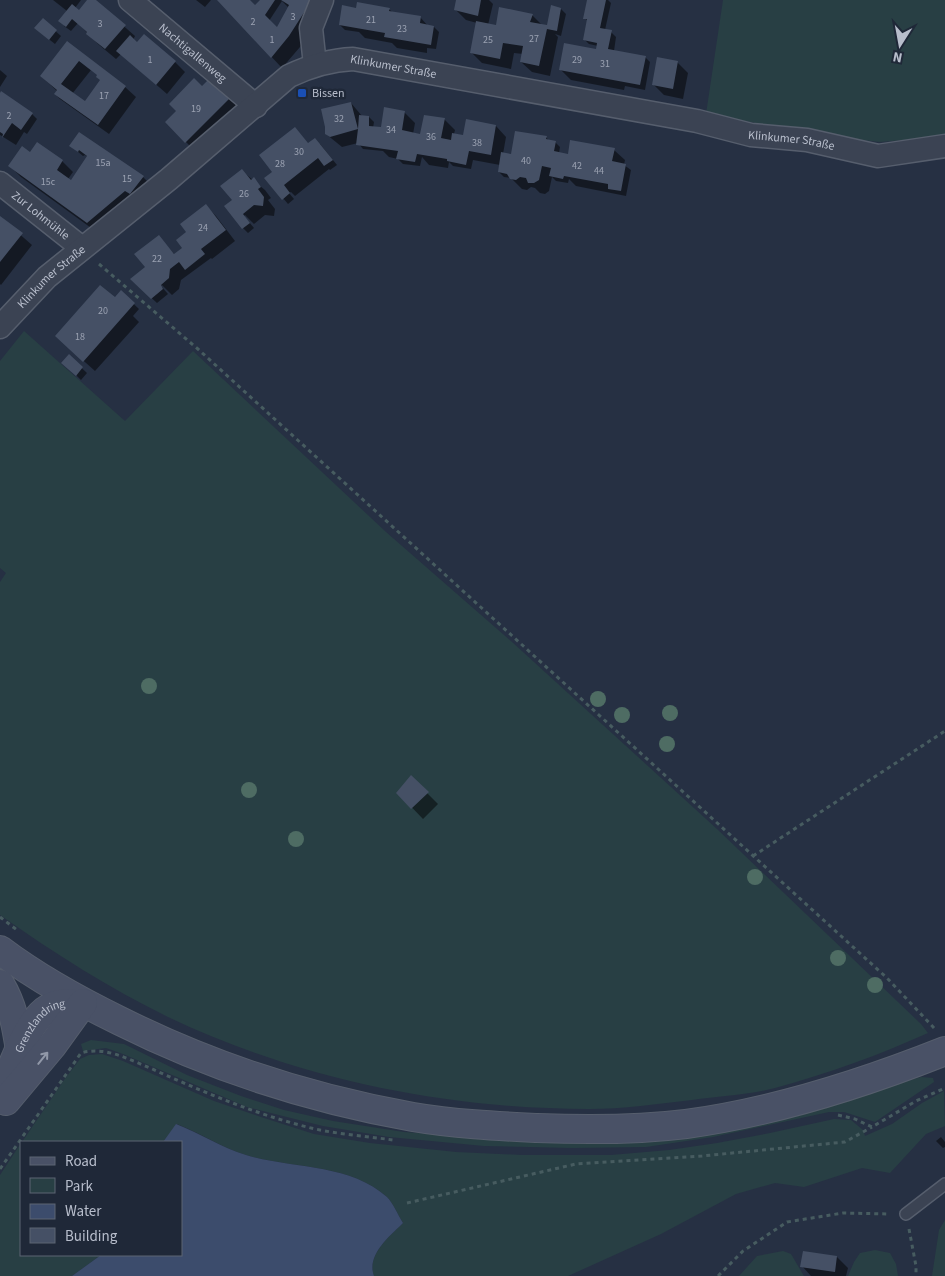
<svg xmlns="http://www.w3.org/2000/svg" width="945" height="1276" font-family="'Source Sans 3',sans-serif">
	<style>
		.green { fill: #283f44 }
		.water { fill: #3c4c6c }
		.shadow { fill: #0007; fill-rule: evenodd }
		.building { fill: #455065; fill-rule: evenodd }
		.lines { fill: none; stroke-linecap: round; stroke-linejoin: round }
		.service-casing { stroke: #565e6d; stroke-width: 14 }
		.minor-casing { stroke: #565e6d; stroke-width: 25 }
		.secondary-casing { stroke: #565e6d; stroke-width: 30 }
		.path { stroke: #475c60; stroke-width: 3; stroke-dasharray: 4 4; stroke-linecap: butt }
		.service { stroke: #3b4353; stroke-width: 11 }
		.minor { stroke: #3b4353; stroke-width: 22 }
		.secondary { stroke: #495166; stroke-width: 28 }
		.tree { fill: #4e6c63 }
		.oneway { stroke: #9198a8 }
		.transit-dot { fill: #1a4fb4; stroke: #1f2838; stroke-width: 2 }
		.labels { text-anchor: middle; stroke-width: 5; stroke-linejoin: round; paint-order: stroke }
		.number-label { font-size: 10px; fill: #9ba2b2 }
		.street-label { font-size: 12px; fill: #b8becc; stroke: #1f2838 }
		.poi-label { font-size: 12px; fill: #b8becc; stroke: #1f2838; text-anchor: start }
	</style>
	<rect width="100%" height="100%" fill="#263043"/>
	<path class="green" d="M723,0H945V137L880,142L833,137L706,114Z
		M24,331L125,421L193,351L386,532L512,642L717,829L921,1024L928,1033C879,1055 827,1074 775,1088C748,1095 719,1096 692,1100C658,1104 623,1109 589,1109C445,1109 298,1079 168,1017C109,988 54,953 0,915V582L6,573L0,568V361Z
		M91,1040L124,1044L187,1075L241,1096L284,1110L333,1121L404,1132L502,1139L869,1092L921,1077L933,1078L934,1082L875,1122L844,1112H829L713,1137L646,1147L572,1148L484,1146L389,1137L323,1126L247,1107L123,1054L106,1048L83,1051L81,1044Z
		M102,1054L123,1061L214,1101L261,1117L314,1134L370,1143L456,1152L522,1155H611L669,1150L717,1143L770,1133L834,1119L851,1120L863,1130L865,1136L892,1124L922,1103L944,1091L945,1126L926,1134L890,1173L862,1168L804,1187L775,1183L736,1194L661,1234L568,1276H374C366,1255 390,1236 403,1223C398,1215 393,1203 387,1197C349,1163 292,1169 246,1155C222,1148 201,1133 177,1124L163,1142H22L64,1080L80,1059L89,1055Z
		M21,1143V1255H101L72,1276H0V1175Z
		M945,1220V1276H932L939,1230Z
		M875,1250L890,1253L896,1264L898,1276H848L854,1262L860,1253Z
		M783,1251L791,1254L804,1276H739L757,1256Z"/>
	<path class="water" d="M176,1124C200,1133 222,1148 246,1155C292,1169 349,1163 387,1197C393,1203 398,1215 403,1223C390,1236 366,1255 374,1276H72L101,1255H181V1142H163Z"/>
	<path class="shadow" d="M53,0H81L75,8L79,12L89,0H94L135,36L133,40L137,43L175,62L185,72L167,94L121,54L116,59L98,44L78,23L71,31L64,26L67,11Z
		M196,0H211L205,7Z
		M218,0H248L256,7L261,0H325L327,2L300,47L282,68ZM282,1L289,8L277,29L269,21Z
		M457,0H489L493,4L488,25L495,26L532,15L543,26H547L561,9L566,14L561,36L555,34L558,37L550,76L532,72L521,62L523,54L514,53L511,69L482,63L471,52L477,23L466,20L455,9Z
		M588,0H608L611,3L605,30L611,32L616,37L614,51L645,57L650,62L645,90L625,86L624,90L571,80L560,69L597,50L598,46L589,44L584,39L588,21L585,18Z
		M389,9L393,13L420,17L428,26L434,27L439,32L436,49L427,48V53L397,48L392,43L365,38L359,32L345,30L340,25L357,10Z
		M43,20L61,36L55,44L41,33Z
		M68,43L125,87L136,97L109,134L60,99L55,94L57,91L41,76ZM91,70L98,75L101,81L85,103L72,94Z
		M677,62L688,73L683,99L664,95L653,84Z
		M0,70L7,76L0,87Z
		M212,78L247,113L202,158L166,122Z
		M0,95L32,114L37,119L27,134L24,132L16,145L0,135Z
		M351,103L362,116L369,117L374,122L373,128L380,129L404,112L415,123L413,134L420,135L444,119L455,130L454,134L464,136L496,126L506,137L503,154L510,155L546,137L549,141L555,142L560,147L559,153L567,155L614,150L625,160L624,165L631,170L626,196L576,186L569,179L568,183L556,181L552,177L549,191L545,194L540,193L535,188L531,187L527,190L522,189L511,178L504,177L499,172L500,165L473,160L471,169L453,166L449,162L448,168L429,165L422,157L420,166L403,164L398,159L389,157L383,151L363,149L358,143L342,147L326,134Z
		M320,144L337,165L330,170L329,169L295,196L291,192L289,193L294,199L288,204L266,178L308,145Z
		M71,146L143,177L153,187L133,205L125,199L106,216L98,233L21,177L10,166L31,153L62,161L73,172L68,179L71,181L88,157L85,155L83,156Z
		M242,171L265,190L271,198L268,200L275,209L274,216L265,215L254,224L245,215L244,216L254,228L248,233L243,228L233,200Z
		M206,206L216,216L235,241L212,259L211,258L181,280L179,289L172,295L162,285L161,286L168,294L157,303L131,279L145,268L159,237L175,255L184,248L186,234Z
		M0,217L32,245L1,285L0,284Z
		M121,292L139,309L133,316L139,322L95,371L67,346L119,303Z
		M69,356L87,373L81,380L68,367Z
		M411,777L438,804L423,819L398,793Z
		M941,1137L945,1142V1147L943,1148L936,1141Z
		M837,1257L848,1268L846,1276H811L802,1266Z"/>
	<path class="building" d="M87,0H96L126,25L105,49L86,34L87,32L72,19L66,27L58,21L72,4L79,10Z
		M217,0H250L255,5L260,0H275L265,15L277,27L289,5L281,0H312L289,36L271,58Z
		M456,0H481L478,16L454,10Z
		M587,0H606L600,28L612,30L608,49L646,56L640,85L559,70L564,43L596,49L597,43L583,40L587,19H583Z
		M357,2L390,8L389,11L421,16L420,23L434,26L431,45L384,37L385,33L339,25L342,5L356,8Z
		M551,5L561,8L557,31L547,29L539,66L520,62L523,46L503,43L500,59L470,53L476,21L496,25L499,7L533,14L530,22L547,25Z
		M43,18L57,30L49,40L34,28Z
		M144,34L176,61L156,85L116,51L130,35L137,42Z
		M67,41L126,86L98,125L54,94L57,90L40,76ZM79,61L97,75L96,77L100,80L85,101L61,84Z
		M657,57L678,61L673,89L652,85Z
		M212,76L232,96L185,143L165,122L176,111L169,104L194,78L202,86Z
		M1,91L33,113L21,130L12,123L2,138L3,134L0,132V93Z
		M351,102L358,129L359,115L369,116V126L381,127L384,107L405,111L402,130L420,134L424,115L445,118L441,138L451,140L452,133L463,135L466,119L496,125L491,155L469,151L466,165L447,161V159L417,154L415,162L396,159L398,151L356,145L358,129L330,137L325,134V127L321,109Z
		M295,127L308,143L315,138L333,160L324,166L318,158L284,185L290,193L282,200L264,178L272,172L259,155Z
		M515,131L547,136L546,139L556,141L554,151L568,154L570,140L615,148L612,161L626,164L621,191L608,189V184L564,176L563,179L549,176L551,168L542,166L539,180L534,183H528L526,178L520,177L516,180L510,179L507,174L498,172L501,152L511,154Z
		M79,132L144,176L130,194L125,191L87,223L8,166L22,146L30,152L37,142L63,160L57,170L71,180L87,156L79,150L78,152L69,146Z
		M242,169L251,180L254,177L261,187L258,189L264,197L263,206L254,205L243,214L250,223L242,229L224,206L232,200L220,186Z
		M206,204L226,230L201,249L205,254L185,270L179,262L170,269L169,278L161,285L163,289L151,299L130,279L145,267L134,254L159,235L174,254L182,248L176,240L186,232L180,224Z
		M0,216L23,233L0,262Z
		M100,285L115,297L121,290L135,303L83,362L55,336Z
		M69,354L83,367L76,376L61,363Z
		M411,775L429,792L411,809L396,793Z
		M803,1251L837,1256L835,1272L800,1267Z"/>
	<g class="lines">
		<g class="service-casing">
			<path id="service" d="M906,1214L945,1184"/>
		</g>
		<g class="minor-casing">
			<g id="minor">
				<path id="s1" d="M130,0L256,106"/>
				<path d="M315,65L311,28L322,0"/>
				<path id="s2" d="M0,183L82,248"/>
				<path id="s3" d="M0,327L47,277L169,179L289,76C310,66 330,60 353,59L697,121L751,135L807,140L878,156L945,146"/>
			</g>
		</g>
		<g class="secondary-casing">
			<g id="secondary">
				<path d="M0,950C37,978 79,1001 120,1021C212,1067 312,1099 413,1117C454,1124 496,1126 537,1128C587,1130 637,1130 686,1124C775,1112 862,1084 945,1051"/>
				<path d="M0,984C13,1006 16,1025 20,1050"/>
				<path id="s4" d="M0,1098C10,1073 26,1021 49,1008C59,1002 72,1003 83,1003"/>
				<path d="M6,1101L52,1046L83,1003"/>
			</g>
		</g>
		<path class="path" d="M99,264L199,350L887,978L935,1029
			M753,856L945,731
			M0,917L17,930
			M838,1115L855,1119L872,1127L916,1101L945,1088
			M0,1169L81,1053C105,1046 128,1059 150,1068C201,1091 252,1113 307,1127C334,1134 365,1136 393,1140
			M407,1203L576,1164L702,1156L845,1142L872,1127
			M909,1229L916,1266V1276
			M718,1276L743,1251L787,1222L843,1213L890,1214"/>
		<use href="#service" class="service"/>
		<use href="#minor" class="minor"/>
		<use href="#secondary" class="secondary"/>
	</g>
	<g class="tree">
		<circle cx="149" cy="686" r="8"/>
		<circle cx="598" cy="699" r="8"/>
		<circle cx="670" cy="713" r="8"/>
		<circle cx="622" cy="715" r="8"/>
		<circle cx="667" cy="744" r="8"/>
		<circle cx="249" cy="790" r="8"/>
		<circle cx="296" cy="839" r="8"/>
		<circle cx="755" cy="877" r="8"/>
		<circle cx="838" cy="958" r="8"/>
		<circle cx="875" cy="985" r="8"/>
	</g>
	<defs><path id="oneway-shaft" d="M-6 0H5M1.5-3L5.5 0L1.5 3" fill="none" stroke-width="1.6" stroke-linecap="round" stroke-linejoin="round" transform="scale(1.25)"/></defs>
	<use class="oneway" href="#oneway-shaft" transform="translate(43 1058) rotate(-51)"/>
	<rect class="transit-dot" x="297" y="88" width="10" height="10" rx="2.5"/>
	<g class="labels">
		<g class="number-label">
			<text x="293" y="20">3</text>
			<text x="371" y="23">21</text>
			<text x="253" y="25">2</text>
			<text x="100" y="27">3</text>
			<text x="402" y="32">23</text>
			<text x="534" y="42">27</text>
			<text x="272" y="43">1</text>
			<text x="488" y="43">25</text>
			<text x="150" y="63">1</text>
			<text x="577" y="63">29</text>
			<text x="605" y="67">31</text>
			<text x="104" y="99">17</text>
			<text x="196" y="112">19</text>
			<text x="9" y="119">2</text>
			<text x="339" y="122">32</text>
			<text x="391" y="133">34</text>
			<text x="431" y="140">36</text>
			<text x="477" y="146">38</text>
			<text x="299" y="155">30</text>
			<text x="526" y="164">40</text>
			<text x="103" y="166">15a</text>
			<text x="280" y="167">28</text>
			<text x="577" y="169">42</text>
			<text x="599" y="174">44</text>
			<text x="127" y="182">15</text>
			<text x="48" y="185">15c</text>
			<text x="244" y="197">26</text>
			<text x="203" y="231">24</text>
			<text x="157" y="262">22</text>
			<text x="103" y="314">20</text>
			<text x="80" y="340">18</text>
		</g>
		<g class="street-label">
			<text dy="4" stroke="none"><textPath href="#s1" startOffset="82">Nachtigallenweg</textPath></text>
			<text dy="4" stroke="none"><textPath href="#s3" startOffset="491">Klinkumer Straße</textPath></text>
			<text dy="4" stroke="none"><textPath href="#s3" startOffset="896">Klinkumer Straße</textPath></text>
			<text dy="4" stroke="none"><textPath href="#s2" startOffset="52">Zur Lohmühle</textPath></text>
			<text dy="4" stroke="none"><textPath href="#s3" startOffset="72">Klinkumer Straße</textPath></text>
			<text dy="4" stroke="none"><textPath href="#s4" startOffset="85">Grenzlandring</textPath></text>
		</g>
		<g class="poi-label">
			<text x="312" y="97">Bissen</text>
		</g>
	</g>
	<rect x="20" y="1141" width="162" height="115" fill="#1f2838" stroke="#5c6473"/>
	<rect x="30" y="1157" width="25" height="8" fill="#495166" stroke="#5c6473"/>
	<text x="65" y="1166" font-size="15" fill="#b8becc">Road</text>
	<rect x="30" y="1178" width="25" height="15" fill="#283f44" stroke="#5c6473"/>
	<text x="65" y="1191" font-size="15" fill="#b8becc">Park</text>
	<rect x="30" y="1204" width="25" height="15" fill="#3c4c6c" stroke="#5c6473"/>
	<text x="65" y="1216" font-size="15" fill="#b8becc">Water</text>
	<rect x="30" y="1228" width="25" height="15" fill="#455065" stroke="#5c6473"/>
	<text x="65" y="1241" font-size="15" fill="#b8becc">Building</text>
	<g transform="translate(900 45) rotate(191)" stroke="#1f2838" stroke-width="4" paint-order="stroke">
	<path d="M0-4L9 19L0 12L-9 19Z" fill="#b8becc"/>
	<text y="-8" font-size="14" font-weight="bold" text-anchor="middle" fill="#b8becc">N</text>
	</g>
</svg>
